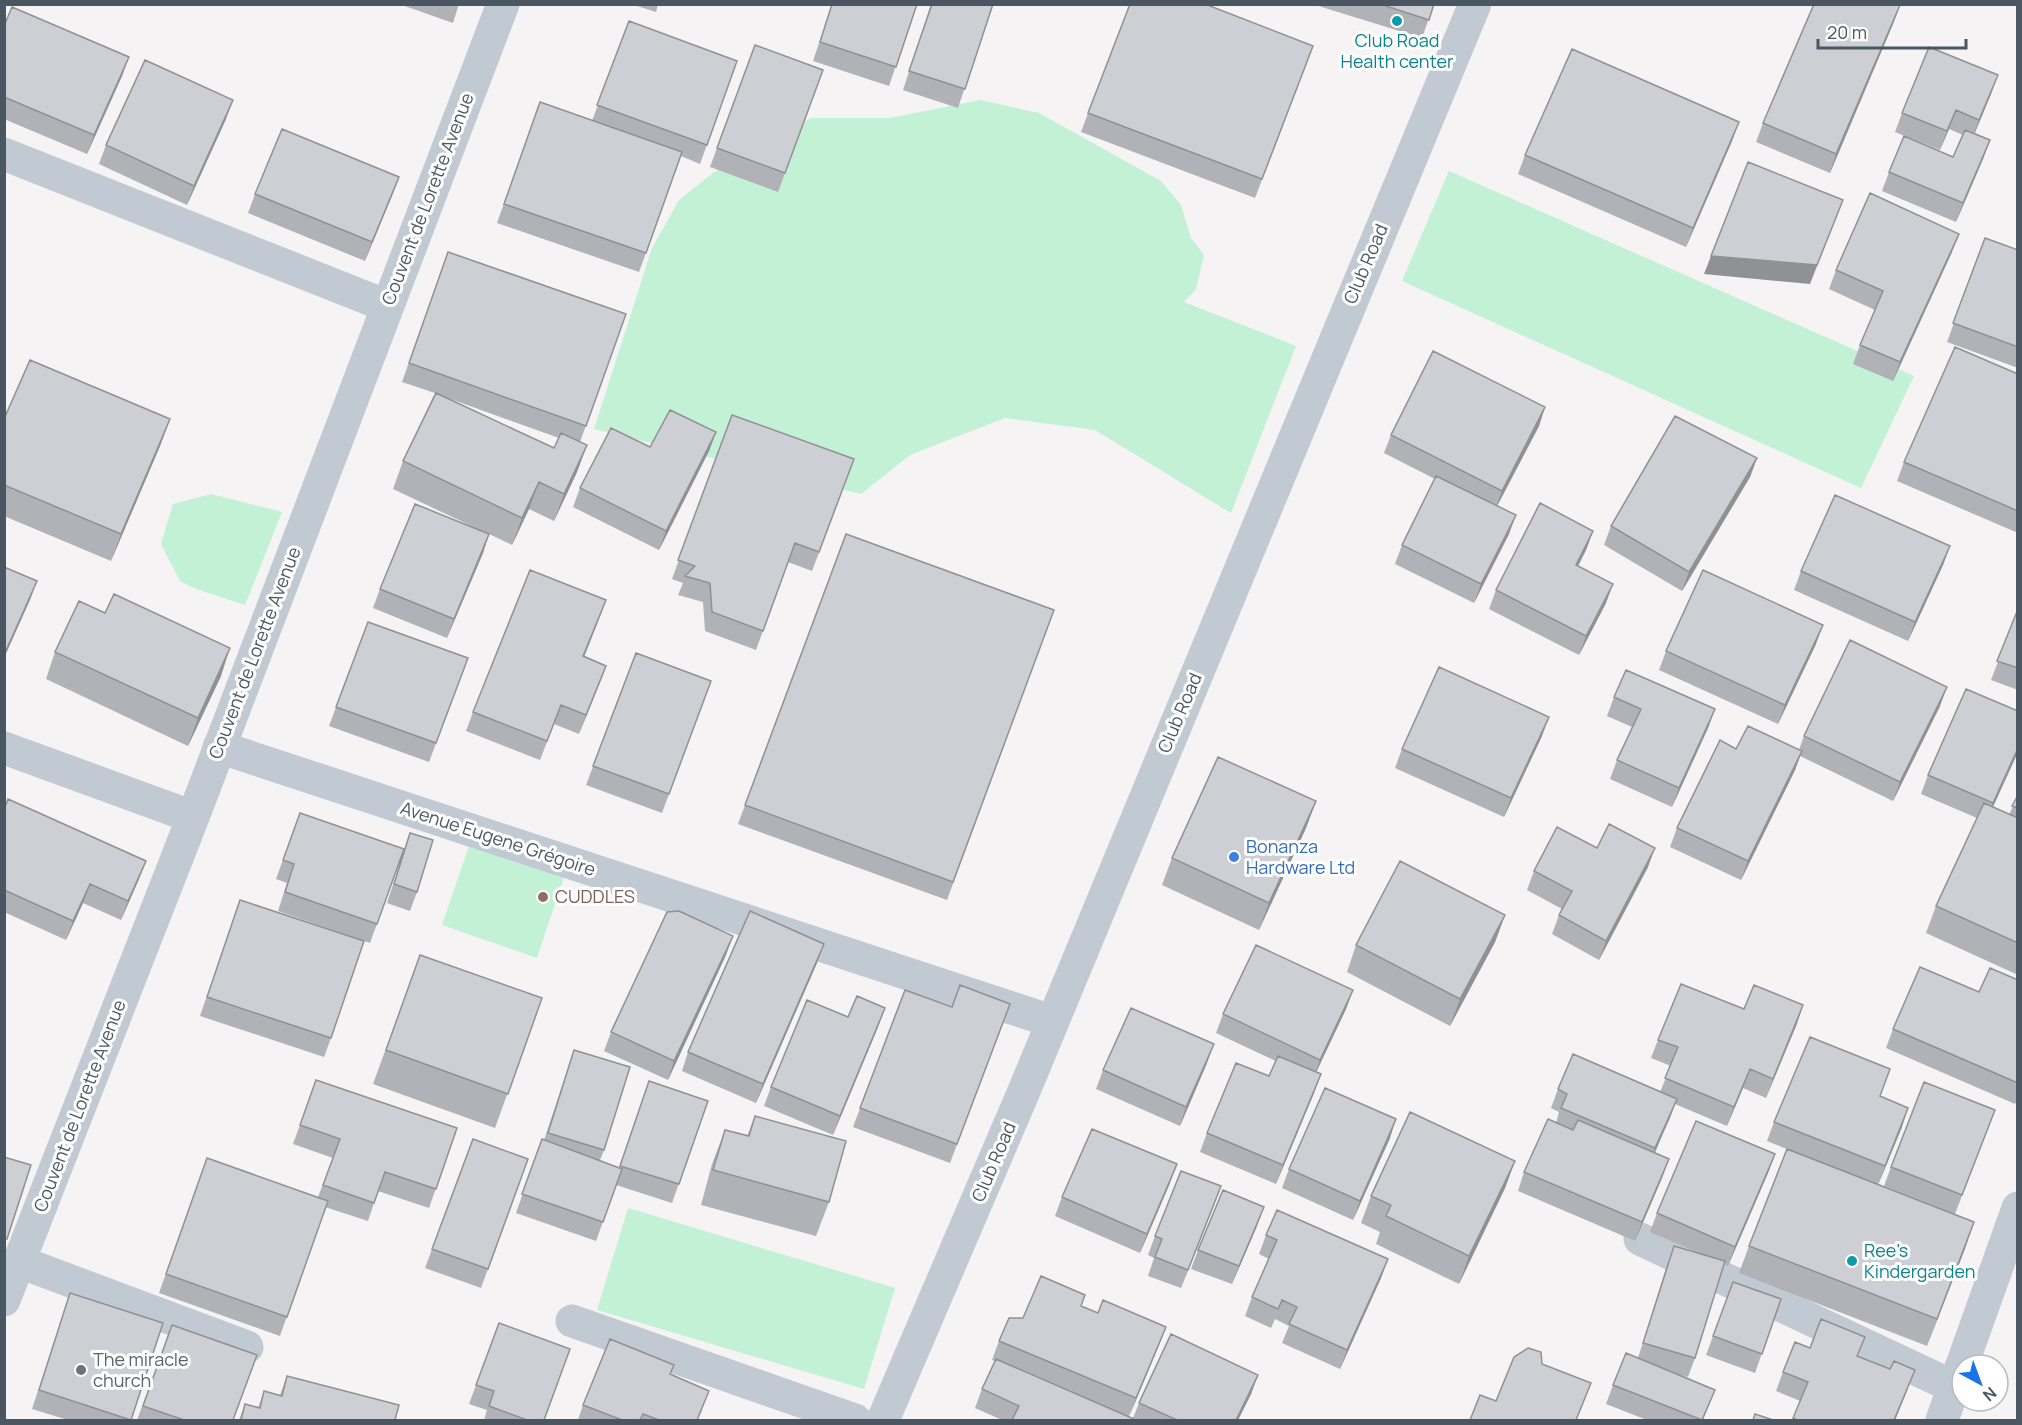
<svg xmlns="http://www.w3.org/2000/svg" width="2022" height="1425" font-family="Manrope,sans-serif">
	<style>
		.green { fill: #c3f1d5 }
		.lines { fill: none; stroke-linecap: round; stroke-linejoin: round }
		.minor { stroke: #c1cad2; stroke-width: 33 }
		.tertiary { stroke: #c1cad2; stroke-width: 33 }
		.wall { fill: #b0b2b7; fill-rule: evenodd }
		.shaded-wall { fill: #909195 }
		.building { fill: #cdcfd5; stroke: #909195; stroke-width: 1.5 }
		.culture-dot { fill: #0f9aa8; stroke: #fff; stroke-width: 2 }
		.shop-dot { fill: #3f7fe0; stroke: #fff; stroke-width: 2 }
		.education-dot { fill: #8d6e63; stroke: #fff; stroke-width: 2 }
		.worship-dot { fill: #6b7280; stroke: #fff; stroke-width: 2 }
		.labels { text-anchor: middle; stroke-width: 6; stroke-linejoin: round; paint-order: stroke }
		.culture-label { font-size: 18px; fill: #0d838f; stroke: #fff }
		.street-label { font-size: 18px; fill: #4a5661; stroke: #fff }
		.shop-label { font-size: 18px; fill: #366cbe; stroke: #fff; text-anchor: start }
		.education-label { font-size: 18px; fill: #785e54; stroke: #fff; text-anchor: start }
		.worship-label { font-size: 18px; fill: #5b616d; stroke: #fff; text-anchor: start }
	</style>
	<rect width="100%" height="100%" fill="#f5f3f3"/>
	<path class="green" d="M980,100L1039,113L1161,181L1181,205L1191,238L1204,255L1196,289L1184,302L1296,346L1231,513L1095,430L1005,418L910,455L861,494L594,429L652,248L679,200L713,173L811,118H890Z
		M1449,171L1914,376L1861,488L1402,281Z
		M211,494L282,512L245,605L196,589L180,581L161,544L173,504Z
		M471,840L566,871L537,958L442,925Z
		M628,1208L895,1288L864,1389L597,1310Z"/>
	<g class="lines">
		<path class="minor" d="M4,154L387,306
			M219,747L1051,1021
			M4,748L193,817
			M1640,1239L1954,1387
			M20,1262L247,1347
			M4,1300L193,817L503,4
			M572,1321L855,1420
			M1962,1365L2018,1208
			M1942,1420L1961,1367"/>
		<path class="tertiary" d="M883,1420L1024,1091L1475,4"/>
	</g>
	<path class="wall" d="M399,4H459L453,23Z
		M631,4H658L656,12Z
		M832,4H917L889,86L813,61Z
		M931,4H993L958,108L903,90Z
		M1312,4H1434L1422,38Z
		M1900,5L1893,24L1830,173L1756,142L1763,123Z
		M629,21L737,61L700,164L681,156L639,272L497,223L540,102L592,121Z
		M4,26L129,57L122,76L87,154L4,119Z
		M755,45L823,70L778,192L710,167Z
		M1306,65L1255,198L1081,132L1088,113Z
		M1991,94L1975,133L1990,140L1983,159L1956,222L1882,191L1889,172L1953,157L1963,135L1949,129L1940,150L1895,132L1902,113Z
		M226,119L187,205L99,164L106,145Z
		M1739,122L1732,141L1686,247L1518,174L1525,155Z
		M399,177L365,261L248,213L255,194Z
		M1985,238L2018,250V368L1947,342Z
		M448,252L626,314L580,442L587,445L577,472L554,521L529,509L512,545L489,534L483,553L447,638L373,608L380,589L482,531L393,489L403,461L435,393L402,382ZM445,397L559,438L554,448Z
		M1952,252L1893,381L1853,364L1860,345L1875,310L1829,289L1836,270Z
		M2018,374V533L1897,481L1904,462Z
		M1545,407L1539,426L1497,506L1509,534L1474,603L1395,564L1402,545L1435,479L1384,453L1391,435Z
		M732,415L854,459L812,571L788,562L756,650L705,631L703,602L678,595L683,583L672,579Z
		M4,419H170L160,446L111,561L4,516Z
		M716,432L709,451L659,550L573,507L580,488L650,447Z
		M1757,458L1750,477L1682,591L1604,545L1611,526Z
		M1593,531L1586,550L1578,566L1606,603L1579,655L1489,609L1496,590Z
		M846,534L1054,610L947,900L738,824Z
		M1950,546L1943,565L1908,641L1794,590L1801,571Z
		M2018,609V690L1991,680Z
		M599,619L584,656L606,666L579,734L554,724L540,760L466,731L473,712Z
		M368,622L468,658L429,762L329,726Z
		M1816,644L1778,724L1659,670L1666,651Z
		M55,652L221,676L188,746L46,679Z
		M636,653L711,681L662,813L586,785Z
		M1614,697L1715,709L1708,728L1672,807L1610,779L1617,760L1632,727L1607,716Z
		M1940,706L1893,801L1800,756L1795,770L1741,880L1670,847L1677,828L1736,749L1799,750L1804,736Z
		M2018,711V752L1993,807L2009,815L2018,795V975L1926,933L1936,906L1977,818L1921,794L1928,775Z
		M1542,736L1504,817L1395,768L1402,749Z
		M1316,801L1306,828L1259,930L1162,885L1172,858Z
		M4,810L146,861L139,879L121,920L83,903L66,940L4,912Z
		M300,813L404,849L370,943L278,911L287,883L276,879Z
		M410,833L417,892L410,911L387,903Z
		M1597,848L1648,867L1599,960L1552,934L1559,915L1562,909L1527,890L1534,871Z
		M240,900L331,1038L324,1057L200,1016Z
		M1505,915L1495,942L1450,1026L1347,972L1356,945Z
		M420,955L542,998L495,1128L373,1084Z
		M726,955L668,1080L604,1051L611,1032Z
		M817,963L756,1103L682,1071L688,1052Z
		M2018,980V1098L2015,1104L1886,1048L1893,1029L1979,992Z
		M905,990L952,1007L1010,1004L950,1163L853,1127Z
		M1353,990L1346,1009L1316,1072L1314,1093L1276,1184L1200,1152L1207,1133L1269,1076L1276,1061L1216,1033L1223,1014Z
		M1803,1005L1766,1098L1743,1088L1727,1126L1675,1104L1655,1153L1669,1159L1662,1178L1635,1241L1518,1191L1524,1172L1556,1123L1559,1112L1551,1108L1558,1089L1660,1092L1671,1066L1651,1058L1658,1040L1744,1009Z
		M848,1017L878,1027L833,1135L764,1106L771,1087Z
		M574,1050L604,1150L600,1160L619,1168L649,1081L708,1101L672,1203L616,1185L596,1241L516,1213L542,1139L544,1140Z
		M1207,1063L1180,1126L1096,1089L1103,1070Z
		M1880,1096L1902,1127L1878,1185L1974,1222L1927,1346L1739,1273L1749,1246L1849,1174L1767,1141L1774,1122Z
		M1995,1110L1955,1214L1884,1186L1891,1167Z
		M755,1116L829,1202L816,1236L701,1205L712,1164L725,1130L747,1136Z
		M300,1125L457,1128L429,1208L378,1191L368,1221L325,1207L280,1336L159,1293L207,1158L318,1197L333,1158L293,1144Z
		M1390,1138L1353,1220L1282,1188L1289,1169Z
		M473,1139L528,1159L481,1288L425,1268Z
		M1775,1154L1768,1173L1728,1266L1724,1264L1695,1358L1688,1377L1681,1375L1715,1390L1703,1420H1647L1606,1404L1613,1385L1638,1358L1667,1265L1674,1246L1703,1255L1650,1232L1657,1213Z
		M1515,1161L1505,1188L1459,1284L1376,1244L1380,1232L1361,1223L1371,1196Z
		M1170,1183L1140,1253L1055,1216L1062,1197Z
		M1214,1205L1181,1288L1148,1276L1154,1258L1148,1255L1155,1236Z
		M1257,1226L1232,1284L1191,1269L1198,1250Z
		M1266,1235L1388,1259L1381,1278L1340,1369L1282,1343L1289,1326L1275,1319L1271,1328L1245,1316L1252,1297L1269,1259L1259,1254Z
		M1733,1282L1781,1299L1755,1373L1706,1355Z
		M70,1293L163,1323L130,1420H68L32,1409Z
		M1081,1306L1098,1313L1166,1327L1159,1345L1129,1416L1133,1418L1139,1403L1258,1375L1251,1394L1238,1420H1002L975,1408L982,1389L995,1361L992,1360L999,1341L1023,1318Z
		M499,1323L544,1420H484L487,1410L469,1404Z
		M172,1325L233,1420H137Z
		M1810,1348L1858,1356L1908,1389L1895,1420H1792L1800,1401L1776,1391L1783,1372Z
		M670,1375L702,1410L698,1420H578L583,1405Z
		M287,1376L395,1420H239L245,1404L258,1408L264,1391L280,1395Z"/>
	<path class="shaded-wall" d="M1900,5L1893,24L1830,173L1836,154Z
		M129,57L122,76L87,154L94,135Z
		M1998,75L1991,94L1972,139L1979,120Z
		M233,100L226,119L187,205L194,186Z
		M1956,110L1949,129L1940,150L1947,131Z
		M1739,122L1732,141L1686,247L1693,228Z
		M1990,140L1983,159L1956,222L1963,203Z
		M399,177L392,196L365,261L372,242Z
		M1843,200L1810,284L1704,274L1711,256Z
		M1959,234L1952,252L1893,381L1900,362Z
		M1545,407L1539,426L1495,510L1502,491Z
		M170,419L160,446L111,561L121,534Z
		M716,432L709,451L659,550L666,531Z
		M587,445L577,472L554,521L564,494Z
		M1757,458L1750,477L1682,591L1689,572Z
		M539,482L529,509L512,545L522,518Z
		M1516,515L1509,534L1474,603L1481,584Z
		M1593,531L1586,550L1569,584L1576,565Z
		M489,534L483,553L447,638L454,619Z
		M1950,546L1943,565L1908,641L1915,622Z
		M37,581L30,600L4,658V655Z
		M1613,584L1606,603L1579,655L1586,636Z
		M606,600L599,619L577,675L583,656Z
		M1823,625L1816,644L1778,724L1785,705Z
		M230,648L221,676L188,746L198,718Z
		M606,666L599,685L579,734L586,715Z
		M1947,687L1940,706L1893,801L1900,782Z
		M1715,709L1708,728L1672,807L1679,788Z
		M1549,717L1542,736L1504,817L1511,798Z
		M2018,748V752L1986,822L1993,803Z
		M1802,751L1795,770L1741,880L1748,861Z
		M1316,801L1306,828L1259,930L1269,903Z
		M1655,848L1648,867L1599,960L1606,941Z
		M146,861L139,879L121,920L128,901Z
		M90,884L83,903L66,940L73,921Z
		M1505,915L1495,942L1450,1026L1460,999Z
		M733,936L726,955L668,1080L674,1061Z
		M824,944L817,963L756,1103L763,1084Z
		M1353,990L1346,1009L1313,1079L1320,1060Z
		M1803,1005L1797,1024L1766,1098L1773,1079Z
		M885,1008L878,1027L833,1135L840,1116Z
		M1214,1044L1207,1063L1180,1126L1186,1107Z
		M1750,1069L1743,1088L1727,1126L1734,1107Z
		M1321,1074L1314,1093L1276,1184L1283,1165Z
		M1677,1099L1670,1118L1648,1167L1655,1148Z
		M1908,1108L1902,1127L1878,1185L1885,1166Z
		M1396,1119L1390,1138L1353,1220L1360,1201Z
		M1775,1154L1768,1173L1728,1266L1735,1247Z
		M1669,1159L1662,1178L1635,1241L1642,1222Z
		M1515,1161L1505,1188L1459,1284L1469,1256Z
		M1177,1164L1170,1183L1140,1253L1147,1234Z
		M1221,1186L1214,1205L1181,1288L1188,1270Z
		M1264,1207L1257,1226L1232,1284L1239,1266Z
		M1974,1222L1965,1249L1927,1346L1937,1319Z
		M1388,1259L1381,1278L1340,1369L1347,1350Z
		M1166,1327L1159,1345L1129,1417L1136,1398Z
		M1915,1370L1895,1420H1894Z
		M1258,1375L1251,1394L1238,1420H1236Z"/>
	<path class="building" d="M832,4H917L896,67L820,42Z
		M932,4H993L965,89L909,71Z
		M1130,4H1205L1313,46L1262,179L1088,113Z
		M1380,4H1434L1429,20Z
		M1814,4H1897L1900,5L1836,154L1763,123Z
		M12,7L129,57L94,135L4,97V26Z
		M629,21L737,61L707,145L597,105Z
		M755,45L823,70L785,173L717,148Z
		M1929,47L1998,75L1979,120L1956,110L1947,131L1902,113Z
		M1572,49L1739,122L1693,228L1525,155Z
		M145,60L233,100L194,186L106,145Z
		M540,102L682,152L646,253L504,204Z
		M282,129L399,177L372,242L255,194Z
		M1965,130L1990,140L1963,203L1889,172L1904,136L1953,157Z
		M1748,162L1843,200L1817,265L1711,256Z
		M1870,193L1959,234L1900,362L1860,345L1883,291L1836,270Z
		M1985,238L2018,250V347L1953,323Z
		M448,252L626,314L586,426L409,363Z
		M1955,347L2018,374V511L1904,462Z
		M1433,351L1545,407L1502,491L1391,435Z
		M30,360L170,419L121,534L4,485V419Z
		M436,393L554,448L561,433L587,445L564,494L539,482L522,518L403,461Z
		M670,410L716,432L666,531L580,488L611,428L650,447Z
		M732,415L854,459L819,552L795,543L763,631L712,612L710,583L685,576L695,566L678,560Z
		M1675,416L1757,458L1689,572L1611,526Z
		M1436,476L1516,515L1481,584L1402,545Z
		M1835,495L1950,546L1915,622L1801,571Z
		M1540,503L1593,531L1576,565L1613,584L1586,636L1496,590Z
		M415,504L489,534L454,619L380,589Z
		M846,534L1054,610L953,882L745,805Z
		M4,567L37,581L4,655Z
		M530,570L606,600L583,656L606,666L586,715L561,705L547,741L473,712Z
		M1703,570L1823,625L1785,705L1666,651Z
		M114,594L230,648L198,718L55,652L79,601L105,613Z
		M2018,609V668L1997,661Z
		M368,622L468,658L436,743L336,707Z
		M1850,640L1947,687L1900,782L1804,736Z
		M636,653L711,681L669,794L593,766Z
		M1439,667L1549,717L1511,798L1402,749Z
		M1626,670L1715,709L1679,788L1617,760L1641,709L1614,697Z
		M1966,689L2018,711V748L1993,803L1928,775Z
		M1748,726L1802,751L1748,861L1677,828L1720,740L1736,749Z
		M1218,757L1316,801L1269,903L1172,858Z
		M2018,795V808L2012,806Z
		M8,799L146,861L128,901L90,884L73,921L4,890V810Z
		M1984,803L2018,818V943L1936,906Z
		M300,813L404,849L377,924L285,892L294,864L283,860Z
		M1609,824L1655,848L1606,941L1559,915L1572,891L1534,871L1557,827L1597,848Z
		M410,833L433,840L417,892L394,884Z
		M1400,861L1505,915L1460,999L1356,945Z
		M240,900L364,941L331,1038L207,997Z
		M679,911L733,936L674,1061L611,1032L667,912Z
		M750,911L824,944L763,1084L688,1052Z
		M1256,945L1353,990L1320,1060L1223,1014Z
		M420,955L542,998L508,1094L386,1050Z
		M1920,967L1979,992L1990,968L2018,980V1083L1893,1029Z
		M1681,984L1744,1009L1754,985L1803,1005L1773,1079L1750,1069L1734,1107L1665,1078L1678,1047L1658,1040Z
		M960,985L1010,1004L957,1144L860,1108L905,990L952,1007Z
		M857,996L885,1008L840,1116L771,1087L807,1000L848,1017Z
		M1131,1008L1214,1044L1186,1107L1103,1070Z
		M1810,1037L1890,1069L1880,1096L1908,1108L1885,1166L1774,1122Z
		M574,1050L630,1067L604,1150L548,1133Z
		M1573,1054L1677,1099L1655,1148L1561,1108L1567,1094L1558,1089Z
		M1278,1056L1321,1074L1283,1165L1207,1133L1236,1063L1269,1076Z
		M316,1080L457,1128L436,1189L385,1172L374,1203L323,1185L340,1139L300,1125Z
		M649,1081L708,1101L679,1184L620,1166Z
		M1924,1082L1995,1110L1962,1195L1891,1167Z
		M1325,1088L1396,1119L1360,1201L1289,1169Z
		M1410,1112L1515,1161L1469,1256L1386,1216L1391,1205L1371,1196Z
		M755,1116L846,1141L829,1202L713,1170L725,1130L749,1136Z
		M1548,1119L1573,1130L1578,1120L1669,1159L1642,1222L1524,1172Z
		M1696,1121L1775,1154L1735,1247L1657,1213Z
		M1092,1129L1177,1164L1147,1234L1062,1197Z
		M473,1139L528,1159L488,1269L432,1249Z
		M542,1139L622,1169L603,1222L522,1194Z
		M1787,1149L1974,1222L1937,1319L1749,1246Z
		M4,1157L31,1165L7,1239H4Z
		M207,1158L328,1201L287,1317L166,1274Z
		M1181,1171L1221,1186L1188,1270L1155,1257L1162,1239L1155,1236Z
		M1223,1190L1264,1207L1239,1266L1198,1250Z
		M1277,1210L1388,1259L1347,1350L1289,1324L1297,1307L1282,1300L1278,1309L1252,1297L1277,1240L1266,1235Z
		M1674,1246L1725,1261L1695,1358L1643,1343Z
		M1041,1276L1085,1295L1081,1306L1098,1313L1103,1300L1166,1327L1136,1398L999,1341L1009,1318H1023Z
		M1733,1282L1781,1299L1762,1354L1713,1336Z
		M70,1293L163,1323L131,1420L39,1390Z
		M1821,1319L1865,1337L1857,1356L1890,1369L1894,1361L1915,1370L1894,1420H1798L1793,1418L1808,1382L1783,1372L1795,1342L1810,1348Z
		M499,1323L570,1349L544,1420H527L489,1406L494,1391L476,1385Z
		M172,1325L257,1355L233,1420H184L143,1406Z
		M1171,1334L1258,1375L1236,1420H1177L1139,1403Z
		M610,1339L674,1365L670,1374L709,1391L697,1420H659L643,1414L640,1420H622L583,1405Z
		M1528,1348L1541,1352L1542,1364L1591,1383L1576,1420H1470L1480,1395L1496,1401L1514,1357Z
		M1626,1353L1715,1390L1702,1420L1613,1385Z
		M996,1359L1134,1419L1133,1420H1012L1019,1406L982,1389Z
		M287,1376L399,1405L395,1420H241L245,1404L260,1408L264,1391L282,1396Z
		M1755,1414L1773,1420H1753Z"/>
	<g class="culture-dot">
		<circle cx="1397" cy="21" r="6"/>
		<circle cx="1852" cy="1261" r="6"/>
	</g>
	<circle class="shop-dot" cx="1234" cy="857" r="6"/>
	<circle class="education-dot" cx="543" cy="897" r="6"/>
	<circle class="worship-dot" cx="81" cy="1370" r="6"/>
	<g class="labels">
		<g class="culture-label">
			<text x="1397" y="47">Club Road<tspan x="1397" dy="21">Health center</tspan></text>
			<text x="1864" y="1257" text-anchor="start">Ree's<tspan x="1864" dy="21">Kindergarden</tspan></text>
		</g>
		<g class="street-label">
			<text transform="translate(428 199) rotate(-69)" y="6">Couvent de Lorette Avenue</text>
			<text transform="translate(1366 264) rotate(-67)" y="6">Club Road</text>
			<text transform="translate(255 653) rotate(-69)" y="6">Couvent de Lorette Avenue</text>
			<text transform="translate(1180 713) rotate(-67)" y="6">Club Road</text>
			<text transform="translate(498 839) rotate(18)" y="6">Avenue Eugene Grégoire</text>
			<text transform="translate(80 1106) rotate(-69)" y="6">Couvent de Lorette Avenue</text>
			<text transform="translate(994 1162) rotate(-67)" y="6">Club Road</text>
		</g>
		<g class="shop-label">
			<text x="1246" y="853">Bonanza<tspan x="1246" dy="21">Hardware Ltd</tspan></text>
		</g>
		<g class="education-label">
			<text x="555" y="903">CUDDLES</text>
		</g>
		<g class="worship-label">
			<text x="93" y="1366">The miracle<tspan x="93" dy="21">church</tspan></text>
		</g>
	</g>
	<rect width="2022" height="1425" fill="none" stroke="#4a5661" stroke-width="12"/>
	<g transform="translate(1980 1383) rotate(139)"><circle r="28" fill="#ffffff" stroke="#b7bbc0" stroke-width="1.5"/>
	<path d="M0-4.5L10 22L0 15L-10 22Z" fill="#1a73e8"/>
	<text y="-9" font-size="16" font-weight="bold" text-anchor="middle" fill="#4a5661">N</text>
	</g>
	<path d="M1818 39v9h148v-9" fill="none" stroke="#4a5661" stroke-width="3"/>
	<text x="1827" y="39" font-size="18" fill="#4a5661" stroke="#ffffff" stroke-width="4.5" paint-order="stroke">20 m</text>
</svg>
